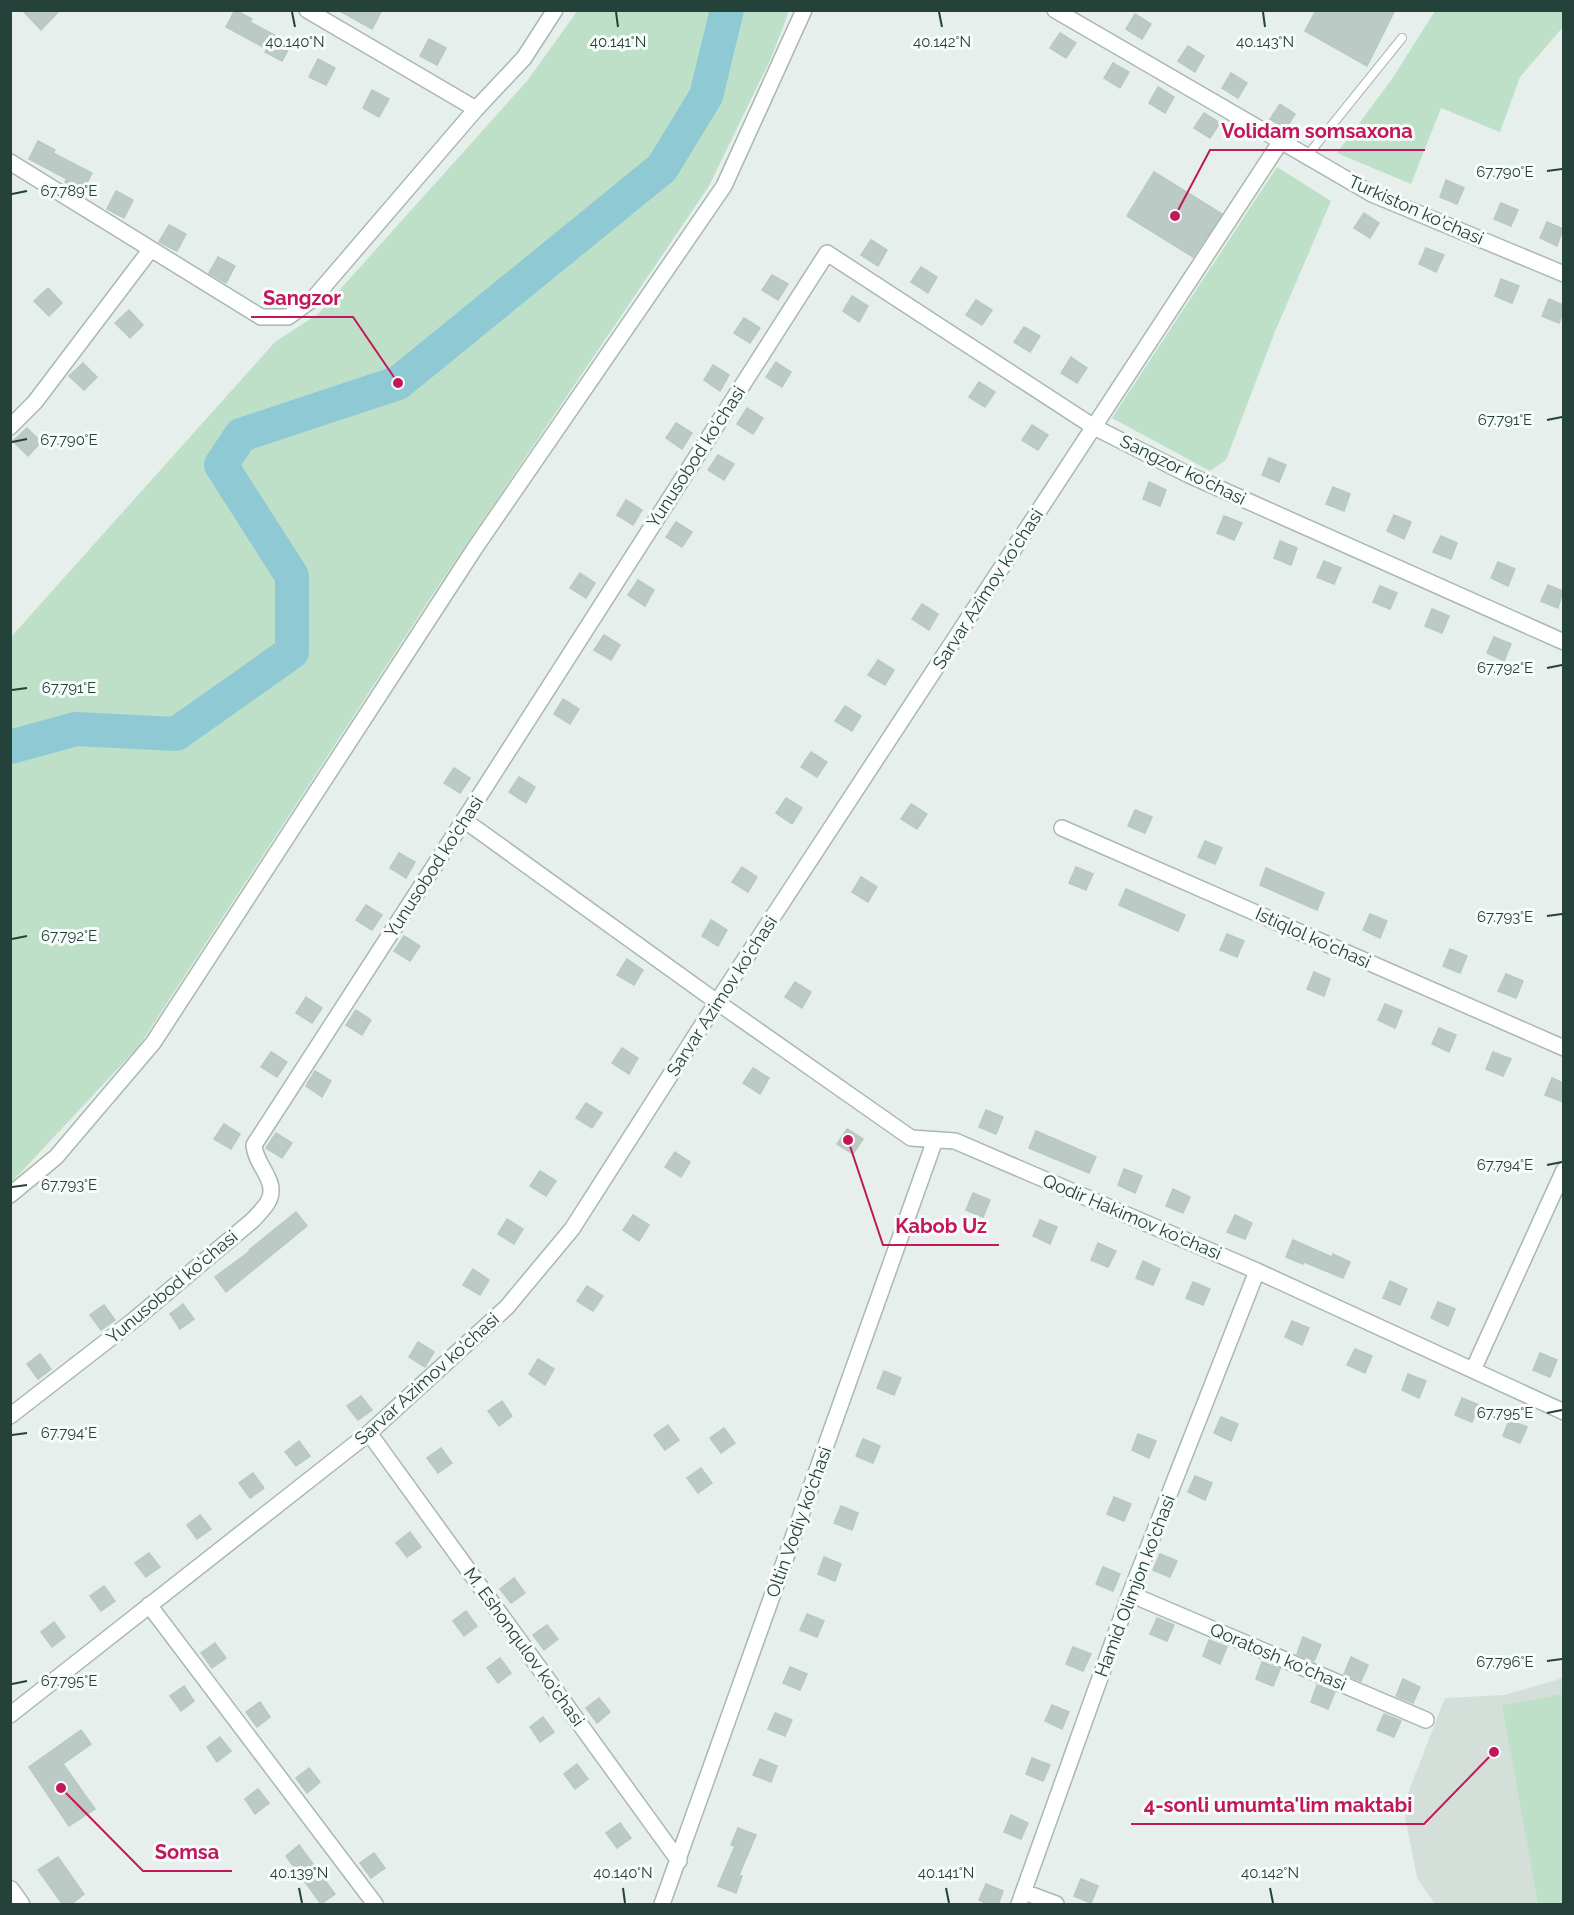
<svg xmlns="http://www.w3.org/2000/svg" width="1574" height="1915" font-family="Raleway,sans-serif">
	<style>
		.built { fill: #d4dfda }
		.green { fill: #bfe0c8 }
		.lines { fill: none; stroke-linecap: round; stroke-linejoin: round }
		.river { stroke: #8ec9d4; stroke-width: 34 }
		.building { fill: #bbcac4; stroke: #b8c9c2; stroke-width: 1.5 }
		.lane-casing { stroke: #a8b8b2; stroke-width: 10 }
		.street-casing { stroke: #a8b8b2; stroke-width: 18 }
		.secondary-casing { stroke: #a4bbb3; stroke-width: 21 }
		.lane { stroke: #fff; stroke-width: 8 }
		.street { stroke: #fff; stroke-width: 15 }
		.secondary { stroke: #fff; stroke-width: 18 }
		.ticks { fill: none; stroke: #24423a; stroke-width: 2 }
		.labels { text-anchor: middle; stroke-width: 6; stroke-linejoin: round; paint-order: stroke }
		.street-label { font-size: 18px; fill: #24423a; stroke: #f7fbf9 }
		.ticks-label { font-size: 15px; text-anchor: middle; fill: #24423a; stroke: #f7fbf9; stroke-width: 6; stroke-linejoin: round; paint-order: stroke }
		.leader { fill: none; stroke: #c2185b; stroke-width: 2 }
		.callout-dot { fill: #c2185b; stroke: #f7fbf9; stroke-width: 2 }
		.callout-label { font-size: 20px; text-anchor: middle; font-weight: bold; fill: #c2185b; stroke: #f7fbf9; stroke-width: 6; stroke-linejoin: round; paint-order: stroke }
	</style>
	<rect width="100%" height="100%" fill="#e6efeb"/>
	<path class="built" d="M1563,1678V1904H1435L1417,1878L1403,1806L1445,1698L1504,1695Z"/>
	<path class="green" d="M578,10L789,11L772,56L709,186L433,594L139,1046L11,1183V637L275,342L318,314L527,81Z
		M1435,11H1563V27L1520,77L1500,132L1441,108L1411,184L1337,153L1392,79Z
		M1277,167L1331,201L1274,334L1226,460L1210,471L1112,418Z
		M1563,1694V1904H1538L1502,1705Z"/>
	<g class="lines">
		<path class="river" d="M10,747L76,729L176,734L292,652V576L221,465L241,435L398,383L662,168L706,96L727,10"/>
	</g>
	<path class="building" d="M22,10H60L41,30Z
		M235,10L252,19L250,22L291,44L282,61L265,52L267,49L226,27Z
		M338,10H382L372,29Z
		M1316,10H1395L1367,66L1305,31Z
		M1135,14L1151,24L1142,39L1126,29Z
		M1060,33L1076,43L1066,58L1050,48Z
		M429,39L446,48L437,65L420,56Z
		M1188,46L1204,56L1195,72L1178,61Z
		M318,59L335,68L326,85L309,77Z
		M1113,63L1129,72L1120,88L1104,78Z
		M1231,73L1247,83L1238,98L1222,88Z
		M1158,87L1174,97L1165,113L1149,103Z
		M372,90L389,99L379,117L363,108Z
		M1280,104L1295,114L1286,129L1270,119Z
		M1204,113L1220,123L1210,138L1194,128Z
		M38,141L55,150L53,153L92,173L83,191L65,182L67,179L29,159Z
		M1154,172L1222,214L1193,257L1127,216Z
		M1446,180L1464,188L1457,204L1440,197Z
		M116,191L133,200L124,218L107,209Z
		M1501,203L1518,210L1511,226L1494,219Z
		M1364,213L1379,223L1370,238L1354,228Z
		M1547,222L1563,229L1557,246L1540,238Z
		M169,225L186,234L177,251L159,242Z
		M871,240L887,250L878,266L861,255Z
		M1426,248L1444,255L1436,272L1419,264Z
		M218,257L235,266L226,283L209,273Z
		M921,267L937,277L928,293L911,282Z
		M772,275L788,284L778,300L762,290Z
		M1501,279L1519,286L1512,303L1495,296Z
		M48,288L62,303L49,316L34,301Z
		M852,296L868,306L859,322L843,311Z
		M1549,299L1563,305V313L1559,323L1542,316Z
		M976,300L992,310L982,325L966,315Z
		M129,310L143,325L130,338L115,323Z
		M744,318L760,328L750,343L734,333Z
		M1024,327L1040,336L1030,352L1014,342Z
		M1071,357L1087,368L1077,383L1061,373Z
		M776,362L791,372L782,387L766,377Z
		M83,363L97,377L84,390L69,376Z
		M713,365L729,375L720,391L704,380Z
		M979,382L995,392L985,407L969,397Z
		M747,408L763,418L753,434L737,424Z
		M676,423L692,433L682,449L666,438Z
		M1032,425L1048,435L1038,450L1022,440Z
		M27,428L41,442L28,456L13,441Z
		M718,455L734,464L724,480L708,470Z
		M1269,458L1286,465L1279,482L1262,475Z
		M1149,482L1166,490L1160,506L1143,499Z
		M1333,487L1350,494L1344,511L1326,504Z
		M626,500L642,510L633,525L617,515Z
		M1394,515L1411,522L1404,539L1387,531Z
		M1224,516L1242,523L1234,540L1217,533Z
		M676,522L692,532L682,547L666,537Z
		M1441,536L1457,543L1451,559L1433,552Z
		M1280,541L1297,548L1291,565L1274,558Z
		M1324,561L1341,568L1334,584L1317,577Z
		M1498,562L1515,569L1508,586L1491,578Z
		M580,573L595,583L586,598L570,588Z
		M638,580L654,590L645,606L628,595Z
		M1548,585L1563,591L1558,608L1541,601Z
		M1380,586L1397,593L1390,609L1373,602Z
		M922,604L938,614L929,630L912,619Z
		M1432,609L1449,616L1442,633L1425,626Z
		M604,635L620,645L611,660L594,650Z
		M1494,637L1511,644L1504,661L1487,653Z
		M878,660L894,670L885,685L868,675Z
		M563,699L579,709L570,724L554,714Z
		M845,706L861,716L852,731L835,721Z
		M811,752L827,762L817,777L801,767Z
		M454,768L470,778L460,793L444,783Z
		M519,777L535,787L526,803L509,792Z
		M786,798L802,808L792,824L776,813Z
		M911,804L927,814L917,829L901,819Z
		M1135,810L1152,817L1145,833L1128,826Z
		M1205,841L1222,848L1215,864L1198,857Z
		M399,853L415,862L406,878L390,868Z
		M742,867L757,877L748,892L732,882Z
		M1076,867L1093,874L1086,890L1069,883Z
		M1266,868L1324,893L1317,910L1260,885Z
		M861,877L877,887L868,902L852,892Z
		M1126,889L1185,915L1178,931L1119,905Z
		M366,905L382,915L372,930L356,920Z
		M1370,914L1387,921L1380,938L1363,930Z
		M711,920L727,930L718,946L702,936Z
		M1227,934L1244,941L1237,957L1220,950Z
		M404,936L420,946L410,961L394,951Z
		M1450,949L1467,956L1460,973L1443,966Z
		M627,959L643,970L634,985L617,975Z
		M1314,972L1330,979L1324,996L1307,989Z
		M1506,974L1523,981L1516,998L1498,991Z
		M795,982L811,992L802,1008L785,997Z
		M306,997L322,1008L312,1023L296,1013Z
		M1385,1004L1402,1011L1395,1028L1378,1020Z
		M356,1010L371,1020L362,1035L346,1025Z
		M1439,1028L1456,1035L1449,1052L1432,1044Z
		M622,1048L638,1058L629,1074L612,1063Z
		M271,1052L287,1062L277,1077L261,1067Z
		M1493,1052L1511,1059L1503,1076L1486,1069Z
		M753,1068L769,1078L760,1094L743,1083Z
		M315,1071L331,1081L322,1097L306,1086Z
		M1552,1078L1563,1083V1102L1545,1095Z
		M586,1103L602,1113L592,1128L576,1118Z
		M986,1110L1003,1117L996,1134L979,1127Z
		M224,1124L240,1134L231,1149L214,1139Z
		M847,1129L863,1139L853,1154L837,1144Z
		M1036,1131L1096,1157L1089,1173L1029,1148Z
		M276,1133L292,1143L282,1158L266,1148Z
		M675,1152L690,1162L681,1177L665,1167Z
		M1124,1169L1142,1176L1135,1193L1118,1185Z
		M540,1171L556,1181L546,1196L530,1186Z
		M1173,1189L1190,1197L1183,1213L1166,1206Z
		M973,1193L990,1200L983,1217L966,1210Z
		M296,1212L307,1226L226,1292L215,1277L250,1251L249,1250Z
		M633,1215L649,1225L639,1241L623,1230Z
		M1235,1215L1252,1223L1245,1239L1227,1232Z
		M507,1219L523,1229L514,1244L498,1234Z
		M1040,1220L1057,1227L1050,1244L1033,1236Z
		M1293,1240L1332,1257L1333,1254L1350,1262L1343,1278L1304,1262L1303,1264L1286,1257Z
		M1098,1243L1116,1251L1108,1267L1091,1260Z
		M1143,1261L1160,1269L1153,1285L1136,1278Z
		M473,1269L489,1280L480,1295L463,1285Z
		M1390,1281L1407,1289L1400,1305L1383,1298Z
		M1193,1282L1210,1289L1203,1305L1186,1298Z
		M587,1286L603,1296L593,1311L577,1301Z
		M1438,1302L1455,1309L1448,1326L1431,1318Z
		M183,1304L194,1319L180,1329L170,1314Z
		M104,1305L115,1320L101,1330L90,1315Z
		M1292,1321L1309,1328L1302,1345L1285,1337Z
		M418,1342L434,1352L425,1367L409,1357Z
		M1355,1349L1372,1356L1365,1373L1347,1365Z
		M1540,1353L1557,1360L1550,1377L1533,1370Z
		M40,1354L51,1369L38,1379L27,1364Z
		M538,1359L554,1369L545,1385L529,1374Z
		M884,1371L901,1378L894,1395L877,1388Z
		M1408,1374L1426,1381L1419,1398L1402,1390Z
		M361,1396L372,1410L358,1420L347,1406Z
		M1462,1398L1479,1405L1472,1422L1455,1415Z
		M502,1401L512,1416L499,1426L488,1411Z
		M1221,1417L1238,1424L1231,1441L1214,1433Z
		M1509,1420L1527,1427L1520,1443L1503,1436Z
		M668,1425L679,1440L665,1450L654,1435Z
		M724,1428L735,1443L721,1453L710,1438Z
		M1138,1434L1156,1441L1149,1458L1132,1450Z
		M863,1439L880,1446L873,1463L856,1456Z
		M299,1441L310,1456L296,1466L285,1452Z
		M441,1448L452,1463L438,1473L427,1458Z
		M701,1468L712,1483L698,1493L687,1478Z
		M253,1473L264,1488L250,1498L239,1483Z
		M1195,1476L1212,1483L1205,1500L1188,1492Z
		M1114,1497L1131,1504L1124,1521L1107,1514Z
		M841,1506L858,1513L852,1530L834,1523Z
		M200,1515L211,1529L197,1539L187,1525Z
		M410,1532L421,1547L407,1557L396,1543Z
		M149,1553L160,1567L146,1577L135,1563Z
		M1160,1554L1177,1561L1170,1577L1153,1570Z
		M824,1557L841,1564L835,1581L818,1574Z
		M1103,1567L1120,1574L1113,1591L1096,1584Z
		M514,1578L525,1593L511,1603L500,1589Z
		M104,1586L115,1601L101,1611L90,1596Z
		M466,1611L477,1626L464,1636L453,1621Z
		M807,1614L824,1621L817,1637L800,1630Z
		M1157,1618L1174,1625L1167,1641L1150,1634Z
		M54,1622L65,1637L52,1647L41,1632Z
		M547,1625L558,1639L544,1650L533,1635Z
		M1303,1637L1321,1645L1314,1661L1297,1654Z
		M1209,1640L1227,1647L1220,1664L1203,1656Z
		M215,1643L226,1658L212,1668L201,1653Z
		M1073,1647L1091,1654L1083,1671L1066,1664Z
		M1351,1657L1368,1665L1361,1681L1344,1674Z
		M500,1658L511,1673L498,1683L487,1668Z
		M1262,1662L1280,1669L1273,1686L1256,1679Z
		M790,1667L807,1674L800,1690L783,1683Z
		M1403,1679L1420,1687L1413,1703L1396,1696Z
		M1317,1685L1335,1692L1328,1709L1311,1702Z
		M184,1686L194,1701L181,1711L170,1696Z
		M599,1698L610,1712L597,1723L586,1708Z
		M260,1702L270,1717L257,1727L246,1712Z
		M1052,1705L1069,1712L1062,1729L1045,1721Z
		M775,1713L792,1720L785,1736L768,1729Z
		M1384,1714L1401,1721L1394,1737L1377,1730Z
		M543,1717L554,1732L540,1742L530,1727Z
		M81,1730L91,1744L63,1764L95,1809L69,1826L29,1767Z
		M220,1737L231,1751L217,1762L207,1747Z
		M1032,1758L1050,1765L1043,1781L1026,1774Z
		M760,1759L777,1766L771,1782L753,1775Z
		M577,1764L588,1779L575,1789L564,1774Z
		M309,1768L320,1782L307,1793L296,1778Z
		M258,1789L269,1803L255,1814L245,1799Z
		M1011,1815L1028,1823L1021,1839L1004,1832Z
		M620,1823L631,1838L617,1848L606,1833Z
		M738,1828L756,1835L739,1875L742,1876L736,1893L718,1886L735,1846L731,1845Z
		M299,1845L335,1894L321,1904L286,1856Z
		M374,1853L385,1868L371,1878L360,1863Z
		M58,1857L84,1894L70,1905H63L38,1870Z
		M1081,1879L1098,1886L1091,1903L1074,1896Z
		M986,1884L1003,1891L998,1905H989L979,1900Z"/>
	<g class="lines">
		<g class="lane-casing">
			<path id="lane" d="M1307,156L1402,38"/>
		</g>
		<g class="street-casing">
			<path id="street" d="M307,10L476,109
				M1055,10L1372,194L1564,274
				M10,162L261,317H288L313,299L476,109L524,58L555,10
				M10,427L35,402L151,249
				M464,820L717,1002L911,1138L955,1141L1257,1271L1564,1412
				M1062,828L1564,1048
				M10,1195L56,1157L153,1043L475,548L724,186L804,10
				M1473,1370L1564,1170
				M10,1416L134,1320L253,1220C258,1214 266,1207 269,1200C278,1180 255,1165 254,1145L464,820L827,253L1094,427L1189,475L1564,642
				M369,1433L679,1861
				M1130,1594L1426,1720
				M149,1605L375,1904
				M10,1715L369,1433L507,1307L572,1229L717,1002L1281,141
				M1024,1892L1056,1904
				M662,1904L935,1140
				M1019,1904L1130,1594L1257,1271"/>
		</g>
		<g class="secondary-casing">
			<path id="secondary" d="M10,1890L20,1904"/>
		</g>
		<use href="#lane" class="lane"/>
		<use href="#street" class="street"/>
		<use href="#secondary" class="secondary"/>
	</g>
	<path class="ticks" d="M292,12L295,27M616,12L618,27M939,12L942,27M1263,12L1265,27M1547,171L1562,169M12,194L27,191M1547,420L1562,417M12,442L27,439M1547,668L1562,665M12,690L27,688M1547,916L1562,914M12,939L27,936M1547,1165L1562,1162M12,1187L27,1185M1547,1413L1562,1410M12,1435L27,1433M1547,1661L1562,1659M12,1684L27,1681M299,1888L302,1903M623,1888L625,1903M946,1888L949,1903M1270,1888L1273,1903"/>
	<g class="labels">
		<g class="street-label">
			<text transform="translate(1416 210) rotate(24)" y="6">Turkiston ko'chasi</text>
			<text transform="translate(696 457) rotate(-57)" y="6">Yunusobod ko'chasi</text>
			<text transform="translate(1183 470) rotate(26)" y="6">Sangzor ko'chasi</text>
			<text transform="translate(988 589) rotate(-57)" y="6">Sarvar Azimov ko'chasi</text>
			<text transform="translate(434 867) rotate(-57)" y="6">Yunusobod ko'chasi</text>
			<text transform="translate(1313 938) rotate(24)" y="6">Istiqlol ko'chasi</text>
			<text transform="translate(722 996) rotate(-57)" y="6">Sarvar Azimov ko'chasi</text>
			<text transform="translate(1132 1217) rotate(23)" y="6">Qodir Hakimov ko'chasi</text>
			<text transform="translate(172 1287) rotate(-40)" y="6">Yunusobod ko'chasi</text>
			<text transform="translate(427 1379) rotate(-42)" y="6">Sarvar Azimov ko'chasi</text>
			<text transform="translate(799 1522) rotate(-70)" y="6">Oltin Vodiy ko'chasi</text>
			<text transform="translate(1135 1586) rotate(-69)" y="6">Hamid Olimjon ko'chasi</text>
			<text transform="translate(524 1647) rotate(54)" y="6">M. Eshonqulov ko'chasi</text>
			<text transform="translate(1278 1657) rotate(23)" y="6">Qoratosh ko'chasi</text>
		</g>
	</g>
	<g class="ticks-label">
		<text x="295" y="47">40.140°N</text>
		<text x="618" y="47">40.141°N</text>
		<text x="942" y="47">40.142°N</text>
		<text x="1265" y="47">40.143°N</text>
		<text x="1505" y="177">67.790°E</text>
		<text x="69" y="196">67.789°E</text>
		<text x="1505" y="425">67.791°E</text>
		<text x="69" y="445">67.790°E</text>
		<text x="1505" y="673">67.792°E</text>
		<text x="69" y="693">67.791°E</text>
		<text x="1505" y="922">67.793°E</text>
		<text x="69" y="941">67.792°E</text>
		<text x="1505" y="1170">67.794°E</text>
		<text x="69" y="1190">67.793°E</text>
		<text x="1505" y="1418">67.795°E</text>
		<text x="69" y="1438">67.794°E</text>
		<text x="1505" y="1667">67.796°E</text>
		<text x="69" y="1686">67.795°E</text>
		<text x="299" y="1878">40.139°N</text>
		<text x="623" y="1878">40.140°N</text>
		<text x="946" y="1878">40.141°N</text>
		<text x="1270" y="1878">40.142°N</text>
	</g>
	<path class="leader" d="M1175 216L1210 150H1425M398 383L353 317H251M848 1140L883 1245H999M1494 1752L1424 1824H1131M61 1788L143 1871H232"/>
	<g class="callout-dot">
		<circle cx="1175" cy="216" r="6"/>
		<circle cx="398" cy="383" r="6"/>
		<circle cx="848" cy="1140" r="6"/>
		<circle cx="1494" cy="1752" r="6"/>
		<circle cx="61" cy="1788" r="6"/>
	</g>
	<g class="callout-label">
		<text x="1317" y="138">Volidam somsaxona</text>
		<text x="302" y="305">Sangzor</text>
		<text x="941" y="1233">Kabob Uz</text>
		<text x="1278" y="1812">4-sonli umumta'lim maktabi</text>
		<text x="187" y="1859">Somsa</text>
	</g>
	<rect width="1574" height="1915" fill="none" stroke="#24423a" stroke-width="24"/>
</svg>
